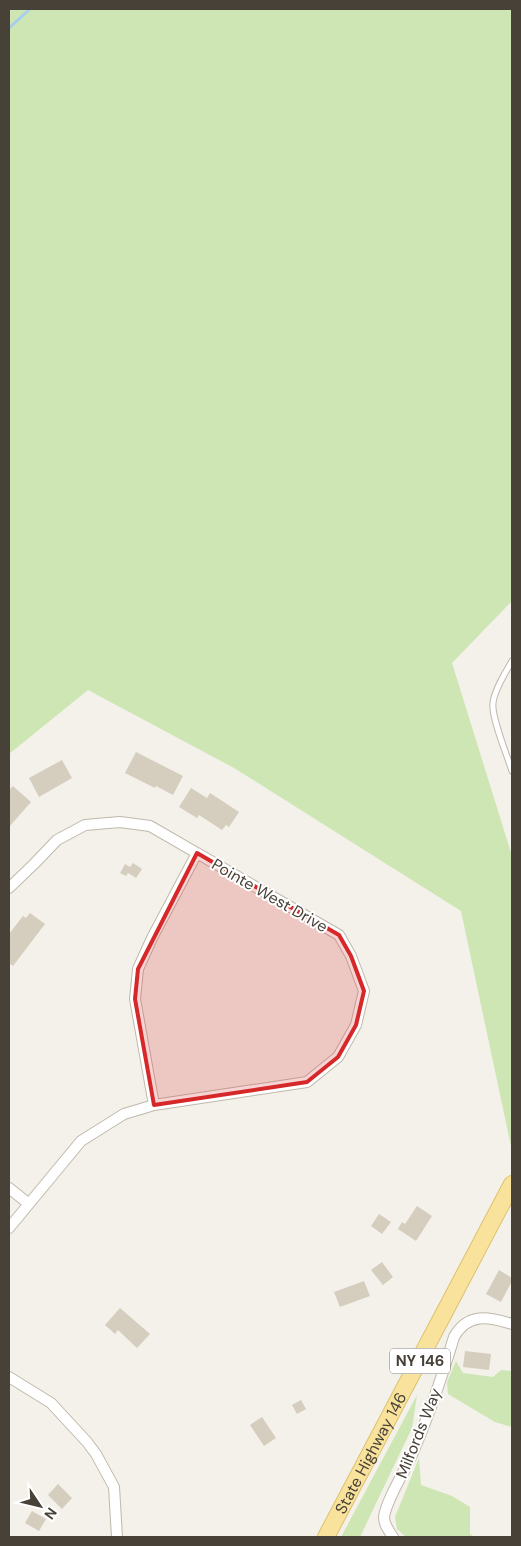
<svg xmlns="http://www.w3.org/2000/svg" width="521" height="1546" font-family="'DM Sans',sans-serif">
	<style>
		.green { fill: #cde6b3 }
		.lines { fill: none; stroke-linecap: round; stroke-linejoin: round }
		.stream { stroke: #a8ceed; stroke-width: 3 }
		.building { fill: #d5cdbe }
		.lane-casing { stroke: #bfb9ab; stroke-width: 7 }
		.street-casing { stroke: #bfb9ab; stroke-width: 12 }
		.primary-casing { stroke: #dec16c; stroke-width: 18 }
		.lane { stroke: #fff; stroke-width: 5 }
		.street { stroke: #fff; stroke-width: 10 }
		.primary { stroke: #f9e39c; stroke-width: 16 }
		.marked { fill: #d62828; fill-opacity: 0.2; stroke: #d62828; stroke-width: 4; stroke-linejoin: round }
		.labels { text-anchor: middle; stroke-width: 4; stroke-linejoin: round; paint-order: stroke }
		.shield { fill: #fff; stroke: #7e7a73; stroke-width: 1 }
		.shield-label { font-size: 15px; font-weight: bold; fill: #474137 }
		.street-label { font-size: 16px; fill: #474137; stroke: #fff }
	</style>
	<rect width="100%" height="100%" fill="#f3f1e9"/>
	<path class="green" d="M9,9H512V601L452,663L512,856V1151L461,911L234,768L88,690L9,754Z
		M456,1361L463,1373L493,1377L501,1370L512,1371V1427L495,1422L448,1394L447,1382Z
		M417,1395L412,1428L360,1537H341Z
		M419,1458L421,1485L452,1496L470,1507V1534L474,1537H406L397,1529L395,1517Z"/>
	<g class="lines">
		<path class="stream" d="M9,28L30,9"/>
	</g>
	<path class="building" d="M136,752L183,776L173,795L156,786L155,788L125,773Z
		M62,760L72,778L39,797L29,778Z
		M13,786L31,802L9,827V790Z
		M191,788L207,798L210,793L239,812L229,827L226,825L222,830L199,815L197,818L179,807Z
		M133,863L142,869L136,878L128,873L126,876L120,873L125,864L130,867Z
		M30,913L45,924L13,966L9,963V934L23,916L26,918Z
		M417,1206L432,1216L416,1241L398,1229L402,1222L405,1224Z
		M379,1214L391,1222L382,1234L371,1226Z
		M382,1262L393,1277L383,1285L371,1270Z
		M499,1270L512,1278V1281L501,1302L486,1294Z
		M364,1281L370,1296L340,1307L334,1292Z
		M120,1308L150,1334L137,1348L118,1330L115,1334L105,1325Z
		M465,1351L491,1354L489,1370L463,1367Z
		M301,1400L306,1409L297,1414L292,1405Z
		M262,1417L276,1438L264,1446L250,1425Z
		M58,1484L72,1498L62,1509L48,1495Z
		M32,1511L46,1519L39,1531L25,1523Z"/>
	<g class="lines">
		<g class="lane-casing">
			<path id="lane" d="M512,661C506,672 494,690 493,703C491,717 507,755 512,771"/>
		</g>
		<g class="street-casing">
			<path id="street" d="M9,888L34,864L57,840L85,825L120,822L150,826L339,935L351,956L364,991L356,1025L338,1057L307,1082L154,1105L124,1114L81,1141L9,1228
				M154,1105L135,999L138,969L152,938L197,853
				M9,1188L29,1204
				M9,1377L51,1403L87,1442L96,1454L114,1487L117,1537
				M393,1537C389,1531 384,1525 384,1517C386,1501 404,1472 411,1457C428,1418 442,1377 454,1337C468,1312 489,1317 512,1324"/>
		</g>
		<g class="primary-casing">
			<g id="primary">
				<path id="s1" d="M326,1537L512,1184"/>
			</g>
		</g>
		<use href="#lane" class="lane"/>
		<use href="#street" class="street"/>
		<use href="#primary" class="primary"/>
	</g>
	<path class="marked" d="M197,853L339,935L351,956L364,991L356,1025L338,1057L307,1082L154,1105L135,999L138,969Z"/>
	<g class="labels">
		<rect class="shield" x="390" y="1348.5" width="60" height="25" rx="4"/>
		<g class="shield-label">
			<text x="420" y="1366">NY 146</text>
		</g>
		<g class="street-label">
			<text transform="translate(270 895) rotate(30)" y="6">Pointe West Drive</text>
			<text transform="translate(418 1433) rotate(-68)" y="6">Milfords Way</text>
			<text dy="6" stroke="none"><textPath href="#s1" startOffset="95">State Highway 146</textPath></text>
		</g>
	</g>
	<rect width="521" height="1546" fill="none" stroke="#474137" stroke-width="20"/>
	<g transform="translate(40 1506) rotate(125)" stroke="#ffffff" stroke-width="4" paint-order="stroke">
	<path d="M0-4L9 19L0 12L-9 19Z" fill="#474137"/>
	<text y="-8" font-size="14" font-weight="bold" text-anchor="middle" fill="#474137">N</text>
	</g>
</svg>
